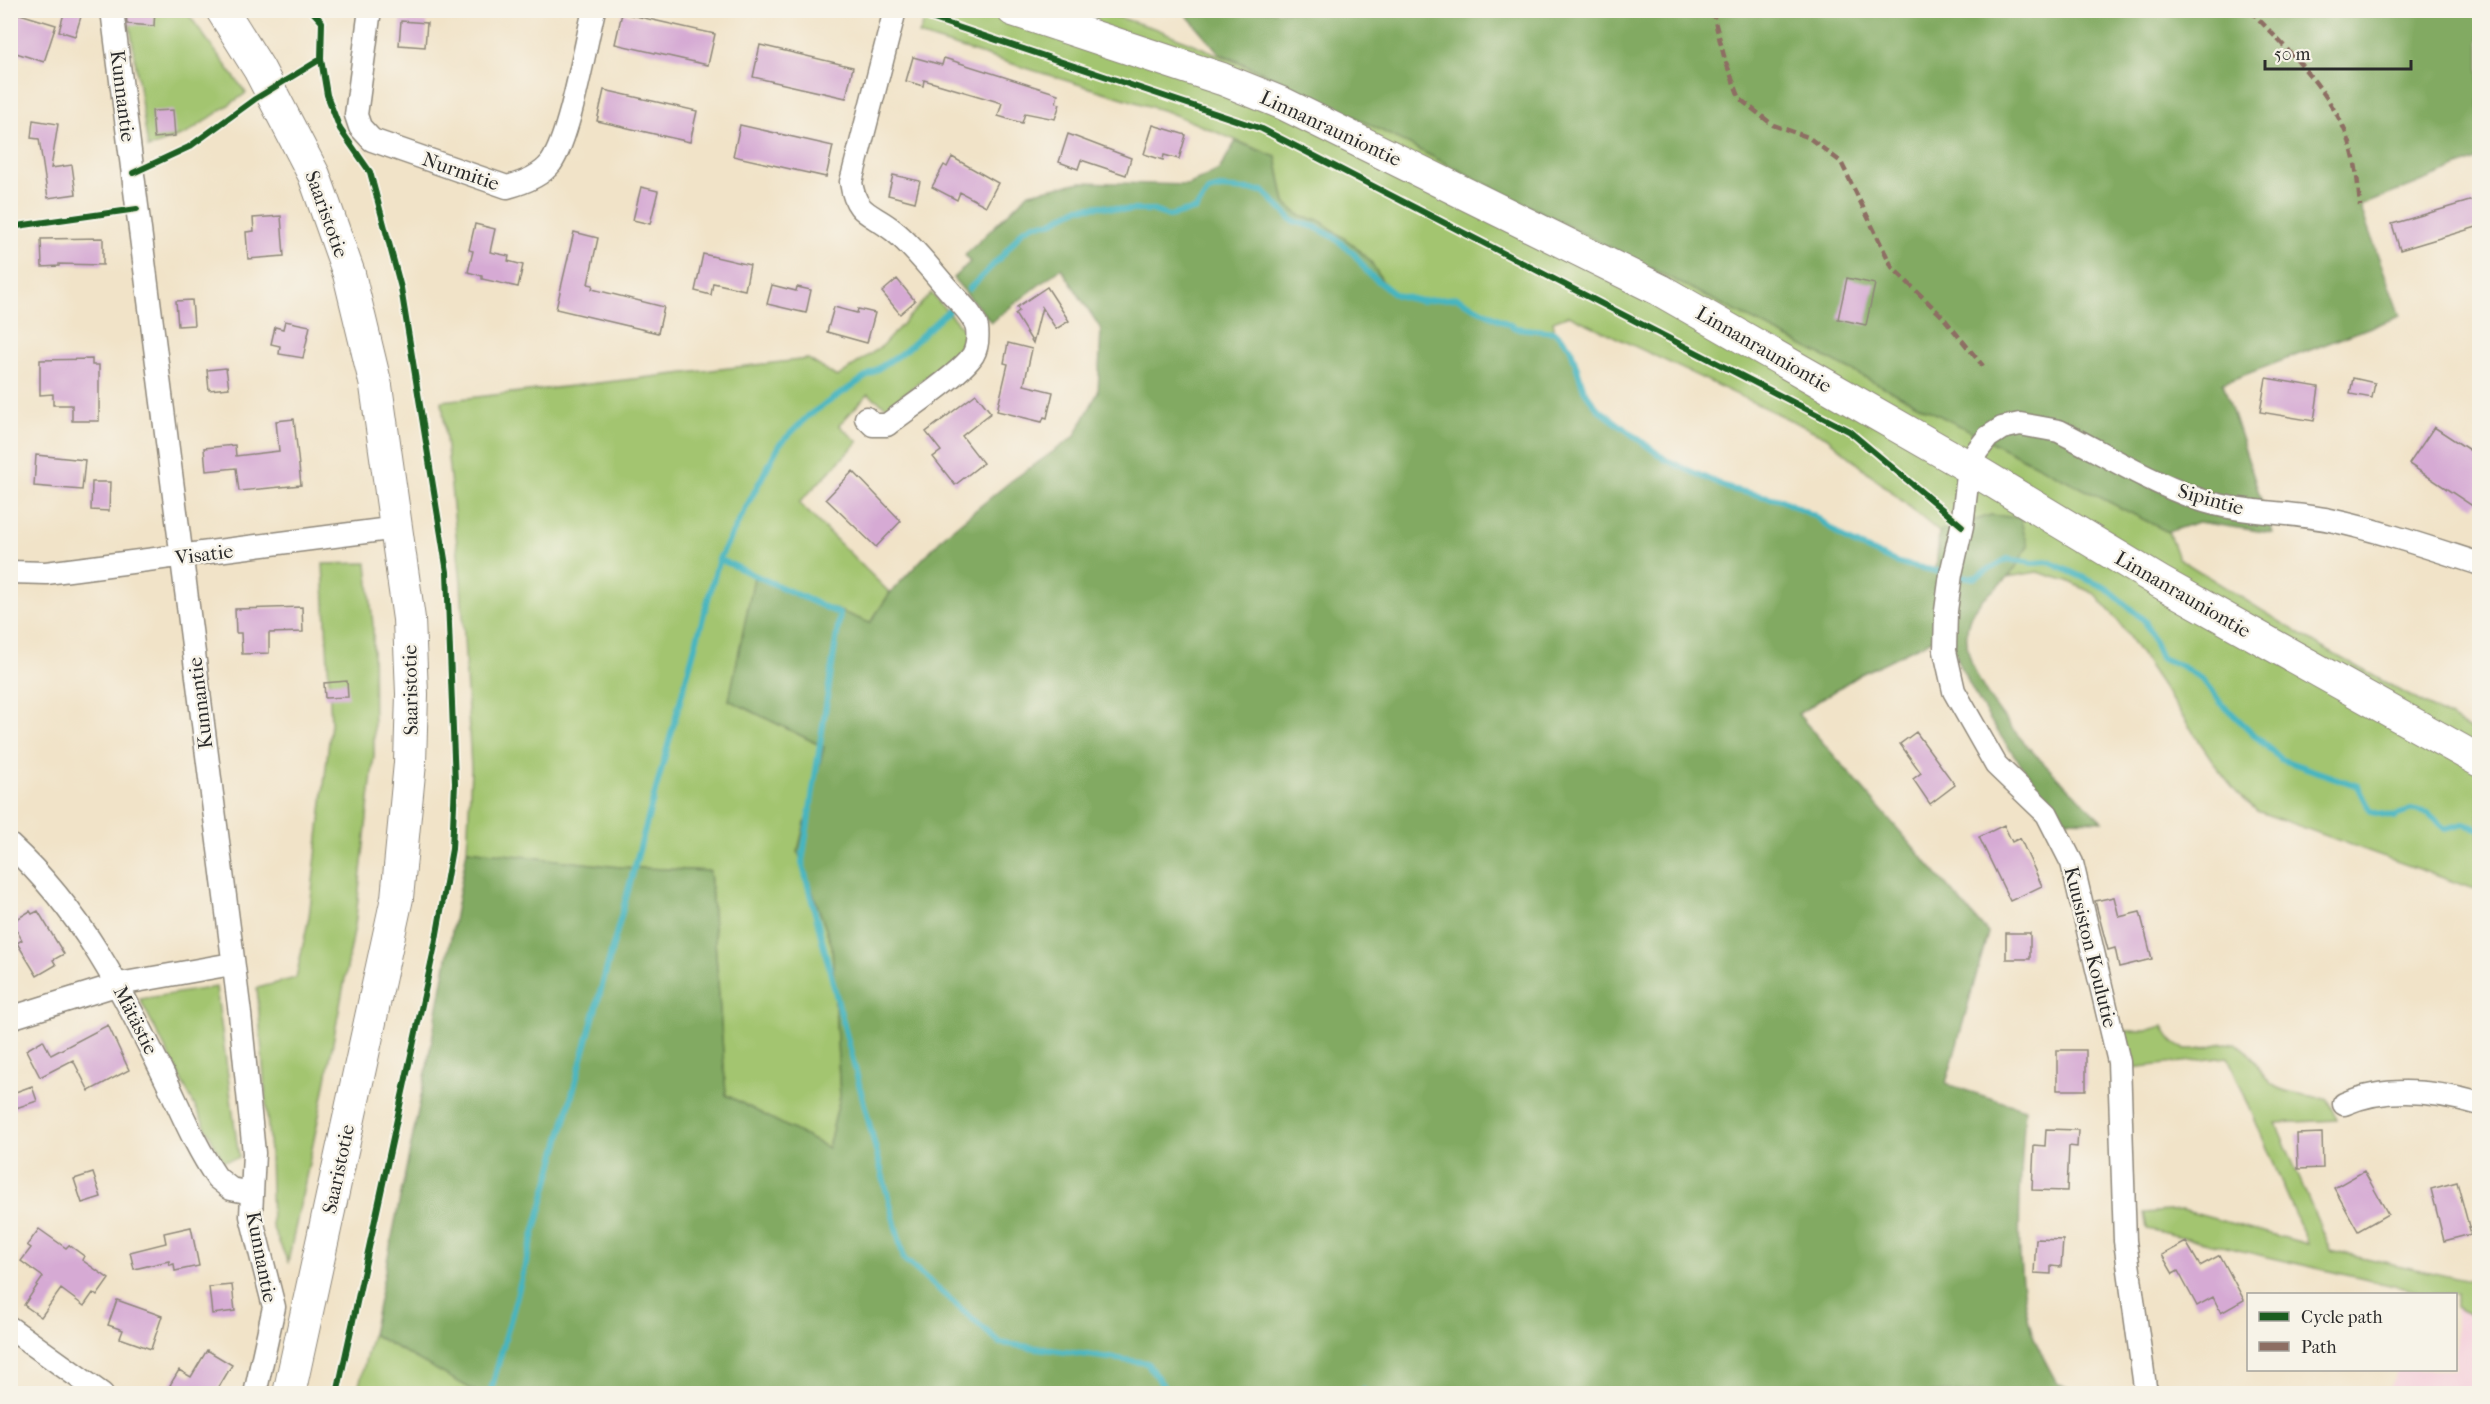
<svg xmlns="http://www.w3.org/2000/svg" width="2490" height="1404" font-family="'IM FELL French Canon',serif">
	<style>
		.built { fill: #f5cfdb }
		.green { fill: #a3c56f; stroke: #67784d; stroke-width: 1.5 }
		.forest { fill: #82aa62; stroke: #566a46; stroke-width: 1.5 }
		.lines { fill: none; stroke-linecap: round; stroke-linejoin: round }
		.stream { stroke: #46b5c0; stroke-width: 6 }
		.building { fill: #d6aad4 }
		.street-casing { stroke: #8e877a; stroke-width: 25 }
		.secondary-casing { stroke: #8e877a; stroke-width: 34 }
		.street { stroke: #fff; stroke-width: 22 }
		.secondary { stroke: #fff; stroke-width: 32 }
		.quiet { stroke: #8d6e63; stroke-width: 4.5; stroke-dasharray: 9 4.5; stroke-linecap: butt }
		.cycleway-casing { stroke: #f7f3e8; stroke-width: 10 }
		.cycleway { stroke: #1b5e20; stroke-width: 6 }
		.labels { text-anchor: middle; stroke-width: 5; stroke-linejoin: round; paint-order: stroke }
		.street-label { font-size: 20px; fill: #2b2b2b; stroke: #f7f3e8 }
	</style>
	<rect width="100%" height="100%" fill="#f7f3e8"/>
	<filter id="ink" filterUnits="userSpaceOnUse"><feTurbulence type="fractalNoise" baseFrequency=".0167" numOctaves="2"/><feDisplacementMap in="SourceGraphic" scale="12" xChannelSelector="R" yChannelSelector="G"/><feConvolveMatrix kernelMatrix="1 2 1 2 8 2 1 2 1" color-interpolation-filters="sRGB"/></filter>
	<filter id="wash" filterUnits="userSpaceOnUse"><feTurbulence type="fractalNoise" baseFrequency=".008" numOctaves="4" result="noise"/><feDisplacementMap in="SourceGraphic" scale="24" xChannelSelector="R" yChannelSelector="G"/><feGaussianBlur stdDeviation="1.35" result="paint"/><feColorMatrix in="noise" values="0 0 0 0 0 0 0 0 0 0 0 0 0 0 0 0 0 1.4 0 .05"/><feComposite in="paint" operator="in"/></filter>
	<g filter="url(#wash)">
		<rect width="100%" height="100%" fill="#f1e3c8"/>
		<path class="built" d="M2456,1307L2479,1321V1393H2386L2398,1370H2456Z"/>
		<path class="green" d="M128,11H186L246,93L186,134L148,148Z
			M928,11H1098L1157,29L1298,88L2168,532L2178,558L2321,647L2479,734V891L2257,811L2236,792L2220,772L2119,622L2095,594L2068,581L2037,572L2008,577L2028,546L1991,515L1939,532L1826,437L1569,315L1553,321L1555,332L1516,328L1457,298L1421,301L1396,295L1382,282L1371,262L1352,244L1319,220L1302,217L1285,203L1276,157L1168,112L919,35Z
			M931,293L964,330L960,351L887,407L868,394L839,425L858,442L799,503L890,593L870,623L729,700L824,747L798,851L832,946L840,1097L828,1148L726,1095L710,871L619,867L467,850L471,769L461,582L442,401L808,359L837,377L882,346Z
			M367,563L373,625L374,755L355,926L320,1111L288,1262L272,1226L270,1154L257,988L296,978L309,917L331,723L323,564Z
			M216,987L239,1158L223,1161L140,999Z
			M2163,1026C2183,1071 2213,1035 2238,1045C2255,1051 2261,1081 2278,1088C2293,1095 2313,1096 2328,1099L2337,1120L2276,1123L2330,1250L2479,1283V1321L2456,1307V1294H2429L2147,1229L2144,1213L2182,1210L2308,1244L2228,1057L2123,1069L2118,1031H2146Z
			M372,1334L480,1393H357Z"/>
		<path class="forest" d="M1183,11H2479V159L2360,206L2400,316L2223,383L2272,533L2198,522L2168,532L1298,88L1219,53Z
			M1236,141L1276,157L1285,203L1302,217L1319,220L1352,244L1371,262L1383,282L1396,295L1421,301L1457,298L1516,328L1555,332L1570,347L1584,390L1597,408L1667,460L1730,489L1781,500L1815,516L1846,540L1898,563L1936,571L1939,532L1991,515L2020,518L2028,546C2022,555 2017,568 2009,576C1996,591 1976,599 1969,620C1949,685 2061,779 2103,821L2063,820C2021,764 1977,712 1952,645L1933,639L1859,675L1798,714L1988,933L1946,1084L2025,1109C2021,1177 2012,1264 2031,1329C2037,1348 2048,1366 2057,1383L2080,1393L480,1394L372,1334L426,1072L467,850L619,867L710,871L726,1095L828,1148L840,1097L832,946L798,851L824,747L729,700L754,577L870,623L890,593L946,534L1011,481L1074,437L1098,392L1101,329L1061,268L991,322L953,278L970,262L965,255L1029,193L1081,182L1188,185L1219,170Z"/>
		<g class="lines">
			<path class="stream" d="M969,289L1003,255L1023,230L1035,224L1050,223L1078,208L1102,206L1123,210H1151L1169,216L1196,209L1208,191L1220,188L1263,191L1293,221L1315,227L1334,237L1355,255L1369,274L1396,295L1421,301L1457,298L1516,328L1555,332L1570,347L1584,390L1597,408L1666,460L1730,489L1781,500L1815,516L1846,540L1898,563L1946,573
				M719,559L840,614L802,862L904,1259L1000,1343L1147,1363L1169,1394
				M1956,575L1974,578L2007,559L2033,563L2049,562L2106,588L2145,621L2161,658L2180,665L2203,680L2221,703L2280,759L2358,786L2371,812L2395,817L2410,809L2428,813L2446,829L2463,824L2480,829
				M490,1394L719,559L779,445L809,415L906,350L950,309
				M1360,1394L1363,1390L1367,1394"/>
		</g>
		<g id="blocks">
			<path class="building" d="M65,10H83L75,36L59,31Z
				M126,10H155L154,26L127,24Z
				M10,11L56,25L44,62L10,51Z
				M622,13L715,34L708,65L615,44Z
				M401,21L427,23L425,47L399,45Z
				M760,45L853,67L846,98L753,77Z
				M913,57L942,65L944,58L1058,94L1056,103L1060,104L1055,119L1025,113L1022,123L998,116L1002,103L924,80L923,86L906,81Z
				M604,90L697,111L690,142L597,121Z
				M173,110L175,136L154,138L152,111Z
				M33,120L58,124L51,168L72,165L76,194L48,198L39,139L31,138Z
				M740,125L833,146L826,177L733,156Z
				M1153,125L1186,135L1179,159L1164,155L1163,160L1144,154Z
				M1068,134L1131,158L1126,175L1081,160L1078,169L1059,162Z
				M952,157L998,183L986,206L960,192L957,200L932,187L944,165L947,167Z
				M893,175L920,181L915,202L888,195Z
				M641,187L658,191L650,224L633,220Z
				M2473,200L2480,226L2400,250L2392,224Z
				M281,216L284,256L248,259L246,232L254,231L253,218Z
				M475,224L495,229L490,252L509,256L508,261L523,265L518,287L482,279V276L468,272L473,251L469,250Z
				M574,232L598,238L588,284L593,285L592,289L664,307L658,333L556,309Z
				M103,238V265L59,264V266L42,267L41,239Z
				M703,254L750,265L745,290L713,283L711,295L695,291Z
				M1847,278L1875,284L1866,325L1838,319Z
				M897,279L915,301L900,314L882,292Z
				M772,285L796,291L797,287L811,290L806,313L767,304Z
				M1047,287L1069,321L1056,329L1042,307L1033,343L1015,314L1019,311L1017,307Z
				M192,300L194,325L178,326L176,301Z
				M834,307L857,313L858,309L875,313L867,343L827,332Z
				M285,321L310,326L303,358L279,354L280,346L271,344L275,327L283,329Z
				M1008,343L1032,349L1024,385L1053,392L1047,418L1044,417L1042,422L997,411L1008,364L1004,363Z
				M92,359V365H99V421H72V405H53V394L40,395V360Z
				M226,368L229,388L209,390L207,370Z
				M2266,378L2319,387L2314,421L2260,412Z
				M2353,378L2375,383L2372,398L2350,394Z
				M976,394L991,413L962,436L983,463L955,485L933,457L941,451L926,432Z
				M294,419L301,485L239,491L236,468L206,471L204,448L235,445L236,456L279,451L276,421Z
				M2434,427L2480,457V499L2474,507L2409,464Z
				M36,455L85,460L82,490L34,486Z
				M853,471L901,521L876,547L826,499Z
				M92,482H110L109,511L91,510Z
				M302,607L303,632L269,633V653L242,654L241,633H236L235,609Z
				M347,681L348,697L325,698L324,683Z
				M1916,732L1955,785L1930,804L1913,779L1921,773L1900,744Z
				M2004,825L2012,842L2020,838L2042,886L2010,901L1979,837Z
				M2114,897L2119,917L2140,912L2152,959L2119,967L2115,948L2108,950L2095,901Z
				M30,911L32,914L38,911L64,954L53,960L56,965L37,976L17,943L22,940L12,922Z
				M2006,933H2030V959H2006Z
				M108,1025L129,1070L89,1091L73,1060L40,1077L26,1050L43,1040L51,1055Z
				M2057,1050H2086V1090H2057Z
				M32,1086L37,1101L10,1110V1094Z
				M2046,1129L2078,1130L2077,1147L2069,1146L2067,1191L2032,1190L2034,1145L2045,1146Z
				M2322,1133L2323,1168L2298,1169L2297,1134Z
				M2364,1171L2388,1214L2358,1231L2334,1188Z
				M93,1173L101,1197L82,1203L74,1179Z
				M2457,1182L2471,1234L2444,1241L2431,1189Z
				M191,1227L199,1266L175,1271L174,1264L170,1265L169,1261L134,1269L130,1252L166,1243L164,1233Z
				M39,1229L66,1248L69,1245L84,1256L82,1260L109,1279L97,1296L93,1293L84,1306L61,1289L41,1317L24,1305L43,1277L21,1261L31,1248L27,1245Z
				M2036,1239L2063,1240L2061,1267L2051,1266V1274L2034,1273Z
				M2186,1242L2200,1266L2220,1255L2244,1300L2221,1313L2213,1297L2197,1306L2178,1271L2173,1274L2162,1255Z
				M232,1285L235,1311L212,1314L209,1287Z
				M117,1300L162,1316L151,1349L120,1338L123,1330L108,1325Z
				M207,1350L232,1365L216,1392L218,1394H181L170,1385L179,1370L191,1377Z"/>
		</g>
	</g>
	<g filter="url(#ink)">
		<use href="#blocks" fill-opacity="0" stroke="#8e877a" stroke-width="1.5"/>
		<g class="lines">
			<g class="street-casing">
				<path id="street" d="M112,10L240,1014L254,1153L251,1216L274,1307L255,1394
					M369,17L356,115L360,127L372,140L507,187C523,183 541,176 551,163C570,136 585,46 594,10
					M866,418L873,425H887C907,409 961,374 973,355C977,348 978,337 977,328C974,314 956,299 947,288C930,269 914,247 894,231C871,212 856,216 851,182L895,10
					M10,572L46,573L397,528
					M10,845C85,914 124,995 168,1084C183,1116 197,1149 217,1178L231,1189L252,1193
					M10,1018L119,984L232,964
					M2344,1104C2387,1085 2436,1091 2480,1104
					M10,1328L102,1394
					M2148,1394L2145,1387L2125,1241L2119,1062L2072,863L2047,814L1996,765L1954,691L1945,651L1946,611L1951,574L1962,526L1969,467L1977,451L1988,437L2002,428L2020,424L2059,431C2104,454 2148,481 2195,498C2238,514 2285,511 2330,520C2381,531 2430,548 2480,564"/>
			</g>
			<g class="secondary-casing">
				<path id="secondary" d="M222,10L259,69L314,175L349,274L376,386L409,619L412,694L410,763L397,898L289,1394
					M1013,10L1222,79L1284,104L1660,290L1969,467L2160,582L2480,761"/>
			</g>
			<use href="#street" class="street"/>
			<use href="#secondary" class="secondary"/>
			<path class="quiet" d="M1712,10L1725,60L1740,99L1773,125L1808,137L1841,162L1892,267L1942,316L1983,366
				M2250,10C2286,49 2328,87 2348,138C2356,159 2358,183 2360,206"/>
			<g class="cycleway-casing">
				<path id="cycleway" d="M311,10L322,22L321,59L327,95L340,129L370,172L401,288L447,572L455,783L452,849L435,945L337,1394
					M907,10L1262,129L1849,431L1962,526
					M133,173L189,147L255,99L321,59
					M10,227L137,209"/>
			</g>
			<use href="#cycleway" class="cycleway"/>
		</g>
	</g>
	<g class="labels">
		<g class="street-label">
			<text transform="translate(123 96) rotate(83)" y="7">Kunnantie</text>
			<text transform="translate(1331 128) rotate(25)" y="7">Linnanrauniontie</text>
			<text transform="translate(461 171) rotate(19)" y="7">Nurmitie</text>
			<text transform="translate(327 214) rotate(70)" y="7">Saaristotie</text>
			<text transform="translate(1764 349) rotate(30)" y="7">Linnanrauniontie</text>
			<text transform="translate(2211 499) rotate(16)" y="7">Sipintie</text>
			<text transform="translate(204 554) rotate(-7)" y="7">Visatie</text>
			<text transform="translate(2183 594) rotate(30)" y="7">Linnanrauniontie</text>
			<text transform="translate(410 690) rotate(-91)" y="7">Saaristotie</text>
			<text transform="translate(200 703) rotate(-97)" y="7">Kunnantie</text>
			<text transform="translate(2091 947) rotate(76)" y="7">Kuusiston Koulutie</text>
			<text transform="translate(136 1020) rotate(63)" y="7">Mätästie</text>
			<text transform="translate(338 1169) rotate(-78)" y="7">Saaristotie</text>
			<text transform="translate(262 1257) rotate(79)" y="7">Kunnantie</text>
		</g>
	</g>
	<rect width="2490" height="1404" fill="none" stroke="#f7f3e8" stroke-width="36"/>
	<rect x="2247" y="1293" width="210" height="78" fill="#f7f3e8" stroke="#a5a39c" stroke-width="1.5"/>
	<rect x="2259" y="1312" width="30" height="9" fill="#1b5e20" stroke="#a5a39c" stroke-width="1.5"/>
	<text x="2301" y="1323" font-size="18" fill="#2b2b2b">Cycle path</text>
	<rect x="2259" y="1342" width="30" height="9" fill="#8d6e63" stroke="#a5a39c" stroke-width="1.5"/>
	<text x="2301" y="1353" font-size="18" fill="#2b2b2b">Path</text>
	<path d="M2265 60v9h146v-9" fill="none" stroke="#2b2b2b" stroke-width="3"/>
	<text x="2274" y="60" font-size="18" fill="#2b2b2b" stroke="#f7f3e8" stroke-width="4.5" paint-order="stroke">50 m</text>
</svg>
